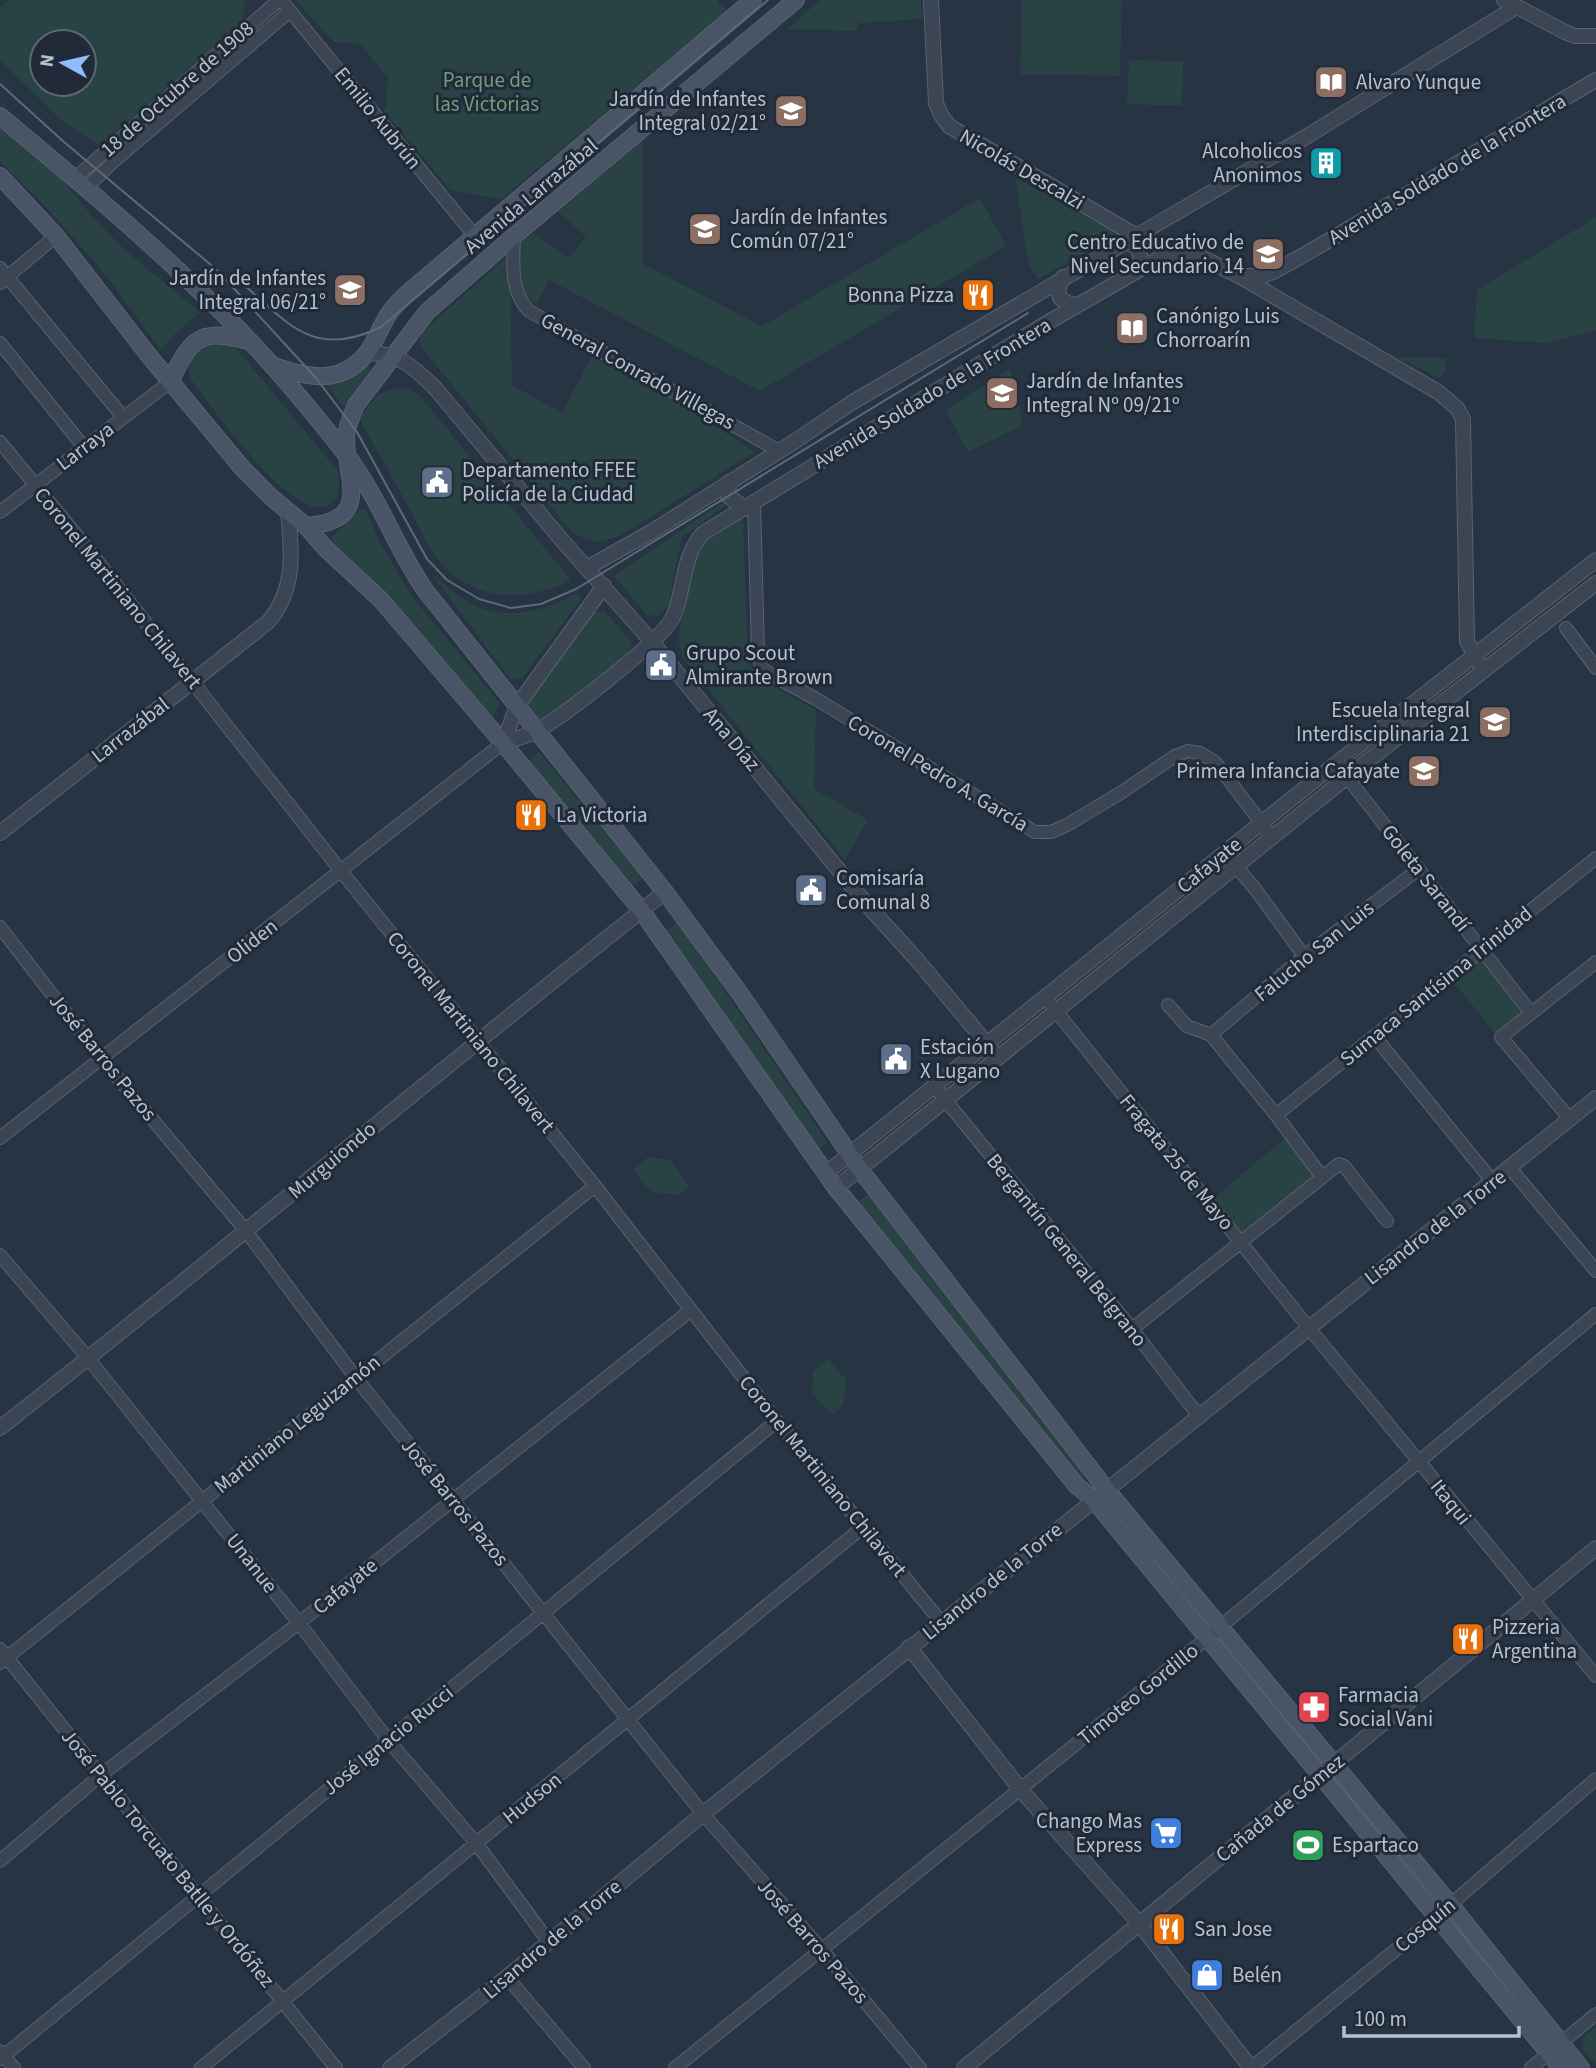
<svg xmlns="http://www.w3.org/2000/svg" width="1596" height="2068" font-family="'Source Sans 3',sans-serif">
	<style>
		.green { fill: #294244; fill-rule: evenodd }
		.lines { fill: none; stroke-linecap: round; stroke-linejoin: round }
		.minor-casing { stroke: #596370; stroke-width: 14 }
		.tertiary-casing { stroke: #596370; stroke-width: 16 }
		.secondary-casing { stroke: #596370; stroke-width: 18 }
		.minor { stroke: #3b4553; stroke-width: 12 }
		.tertiary { stroke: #3b4553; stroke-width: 14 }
		.secondary { stroke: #495566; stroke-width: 16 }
		.tram { stroke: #5d6a7a; stroke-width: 2 }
		.labels { text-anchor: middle; stroke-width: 6; stroke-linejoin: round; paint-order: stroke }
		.park-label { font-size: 21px; fill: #6f9e79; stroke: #202a38 }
		.poi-label { font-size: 21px; fill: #b8c1cd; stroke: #202a38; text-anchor: start }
		.street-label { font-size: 21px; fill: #b8c1cd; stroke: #202a38 }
	</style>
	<rect width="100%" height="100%" fill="#263443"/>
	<path class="green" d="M9,0H245L243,19L239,26L99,146L60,119L0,60V8ZM84,42V84H42V42Z
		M295,0H719L718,2L727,11L501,199L450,190L383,110L386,107L388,78L360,44L334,42Z
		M820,0H921L922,19L859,23L857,31L787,29Z
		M1022,0H1122L1120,76L1020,74Z
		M1129,60L1183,61L1182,106L1127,104Z
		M0,127L57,172L91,215L125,250L200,312L173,336L161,350L100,268L44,205L0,162Z
		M643,139V264L762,326L980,198L1006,246L760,391L549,280L536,305C513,287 519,270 520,243L533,233L569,258L586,237L558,212Z
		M1015,177L1120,234L1038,279L1029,265Z
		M1596,217V331L1545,343L1474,338L1477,290Z
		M506,258L510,263L512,385L562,413L596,348L755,452L620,536C598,543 590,544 570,530L421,347L420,338L424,330Z
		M202,343H226L236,348L338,471C340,484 341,498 328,505C294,526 209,403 190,378C187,362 191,356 202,343Z
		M1396,357L1446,358V371L1439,378Z
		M364,365H369L373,371L346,409L327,386L345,380Z
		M1010,369L1023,425L968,452L946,410Z
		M396,388L410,389L421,397L571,580C522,604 470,602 435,555C424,540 416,520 406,503C391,475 375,447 359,418L378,394Z
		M723,502L728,504L682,537L668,606L659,616L647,615L614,576Z
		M360,510L367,511L379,540L410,594L500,703L493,717L387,597L332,545V537Z
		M743,519L748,661C761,685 793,696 816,710L814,789L868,820L845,860L683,658L678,639L696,553L703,543Z
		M431,573C442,582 453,592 465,600C502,624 542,611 578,593L581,599L523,677L511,680Z
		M604,611L631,641L630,653L546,720L537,719L526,703L591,613Z
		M539,752L643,878L631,888L528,761Z
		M678,922L828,1143L816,1151L664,932Z
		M1479,956L1523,1011L1496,1035L1452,980Z
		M1290,1134L1322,1177L1242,1243L1209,1202Z
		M648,1157L670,1160L690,1187L679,1195L651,1192L633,1170Z
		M868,1194L1088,1474L1080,1481L855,1205Z
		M828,1358L846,1380L843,1405L832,1415L812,1393L813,1371Z
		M1596,2026V2065L1582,2049L1584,2037Z"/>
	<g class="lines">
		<g class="minor-casing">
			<path id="minor" d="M281,0L474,235
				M75,178L279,0
				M86,188L113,162L290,11
				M514,236C513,262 510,292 529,311L779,451
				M0,268L123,417
				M0,283L56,236
				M0,343L83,446
				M0,442L88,549L341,871L595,1186L777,1421L941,1622
				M754,501L758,653L761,667L770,674L816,699L1035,832H1051L1067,825L1122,792L1175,756L1188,751L1200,753L1215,762L1272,837
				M0,512L170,382
				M1566,628L1596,668
				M1347,777L1531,1013
				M1225,853L1256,890L1304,956
				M0,927L101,1058L246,1231L356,1378L703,1814L823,1951L920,2068
				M1045,997L1308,1327L1596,1676
				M1168,1005L1187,1026L1211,1035L1276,1115L1322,1177
				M1211,1035L1304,956L1419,869
				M1375,1037L1493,1182
				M934,1086L1132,1329L1198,1415
				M1276,1115L1596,858
				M1570,1119L1501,1037L1596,962
				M0,1138L503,743
				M1510,1168L1596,1271
				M0,1255L88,1358L299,1623L388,1740L476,1843L549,1942
				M1132,1329L1339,1164L1344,1166L1387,1221
				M0,1649L336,2068
				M0,1663L595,1186
				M0,1861L101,1775L299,1623L691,1310
				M507,1977L584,2068
				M0,2051L14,2068
				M0,2059L777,1421
				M201,2068L863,1527
				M675,2068L1207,1638L1596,1314
				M1251,2068L1437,1916L1596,1779
				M1531,2068L1596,2014"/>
		</g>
		<g class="tertiary-casing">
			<path id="tertiary" d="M931,0L936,103L941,115L949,126L1135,235
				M1504,0L1565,32L1575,36H1596
				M1124,242C1140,245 1145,258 1136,271
				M1063,277L1058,290L1060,298L1071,305L1078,304
				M1241,277L1438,392L1457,408L1463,419L1467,641L1478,662
				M366,354C396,350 416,369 436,389L560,538L652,642L869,907L918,961L993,1051
				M729,482L728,496L743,507
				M587,568L651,532L797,440L851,403L1309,135L1516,7
				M503,743C514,739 528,736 539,730C565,714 665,639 674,615C685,587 682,558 702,534L1045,324L1165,255L1185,252L1197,255L1239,276H1262L1275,271C1384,211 1488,143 1596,80
				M503,743L517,706L604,586
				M0,833L268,622C296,590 292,551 288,511
				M825,1174L1310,784L1596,560
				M836,1188L1347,777L1596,583
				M0,1428C224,1252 441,1068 665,892
				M909,1647L1021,1790L1139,1923L1251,2068
				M390,2068L507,1977L703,1814L1596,1098
				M964,2068L1596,1548"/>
		</g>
		<g class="secondary-casing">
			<path id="secondary" d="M0,116C72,176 144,236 211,302C261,349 306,403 348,457C379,498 396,548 425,590L665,892L741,995L859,1168L1106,1489L1450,1904L1581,2068
				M0,176L56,236L150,357L243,469L272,498L306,526L327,550L381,600L503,743L641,910L836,1188L1076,1485L1093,1499L1561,2068
				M274,366C306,377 340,386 366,354C375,343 380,328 388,315C394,306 402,298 410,291L753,0
				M170,382C191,339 199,327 248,341
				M306,526C374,521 345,480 346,436C347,425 352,415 356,405L427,312L514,236L796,0"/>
		</g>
		<use href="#minor" class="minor"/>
		<use href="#tertiary" class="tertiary"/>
		<use href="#secondary" class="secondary"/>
		<path class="tram" d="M0,84L64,142L217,270L316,378L357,432L427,559L447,580L479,599L511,608L541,604L576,589L1028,313
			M236,278C287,321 311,361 381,327L768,0"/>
	</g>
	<defs>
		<g id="library-square" transform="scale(1.75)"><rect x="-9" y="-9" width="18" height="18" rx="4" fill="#8d6e63" stroke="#202a38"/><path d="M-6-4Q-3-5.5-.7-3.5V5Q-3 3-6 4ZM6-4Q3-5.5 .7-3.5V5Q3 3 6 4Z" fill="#fff"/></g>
		<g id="school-square" transform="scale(1.75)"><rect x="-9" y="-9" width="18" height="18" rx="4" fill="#8d6e63" stroke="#202a38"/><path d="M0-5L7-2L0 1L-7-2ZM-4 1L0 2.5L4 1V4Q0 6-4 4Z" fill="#fff"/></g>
		<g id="building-square" transform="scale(1.75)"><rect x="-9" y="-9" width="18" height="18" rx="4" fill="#0f9aa8" stroke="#202a38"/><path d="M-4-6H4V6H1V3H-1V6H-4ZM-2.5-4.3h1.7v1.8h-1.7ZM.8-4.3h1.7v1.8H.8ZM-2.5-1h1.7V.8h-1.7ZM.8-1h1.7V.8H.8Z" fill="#fff"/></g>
		<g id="restaurant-square" transform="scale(1.75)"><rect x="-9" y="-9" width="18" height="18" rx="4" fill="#e8710a" stroke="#202a38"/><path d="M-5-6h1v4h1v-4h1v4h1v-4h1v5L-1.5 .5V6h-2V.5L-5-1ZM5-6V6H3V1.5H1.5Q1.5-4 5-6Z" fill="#fff"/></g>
		<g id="civic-square" transform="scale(1.75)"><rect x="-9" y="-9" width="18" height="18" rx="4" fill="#5c6f8a" stroke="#202a38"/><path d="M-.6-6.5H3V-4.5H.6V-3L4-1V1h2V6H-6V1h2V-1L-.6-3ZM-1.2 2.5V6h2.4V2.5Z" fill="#fff"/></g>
		<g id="pharmacy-square" transform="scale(1.75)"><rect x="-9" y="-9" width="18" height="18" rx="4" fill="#e0444e" stroke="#202a38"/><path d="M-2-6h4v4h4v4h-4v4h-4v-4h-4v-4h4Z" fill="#fff"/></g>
		<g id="supermarket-square" transform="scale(1.75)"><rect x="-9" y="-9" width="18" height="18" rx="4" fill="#3f7fe0" stroke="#202a38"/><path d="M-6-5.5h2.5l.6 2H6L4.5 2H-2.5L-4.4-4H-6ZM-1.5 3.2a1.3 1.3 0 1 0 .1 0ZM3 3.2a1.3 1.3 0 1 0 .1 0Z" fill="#fff"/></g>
		<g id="stadium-square" transform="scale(1.75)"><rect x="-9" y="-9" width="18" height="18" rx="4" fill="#2e9e5b" stroke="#202a38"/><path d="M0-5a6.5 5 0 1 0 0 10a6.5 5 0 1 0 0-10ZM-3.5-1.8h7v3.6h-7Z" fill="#fff"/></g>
		<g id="shop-square" transform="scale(1.75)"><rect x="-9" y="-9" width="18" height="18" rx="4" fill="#3f7fe0" stroke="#202a38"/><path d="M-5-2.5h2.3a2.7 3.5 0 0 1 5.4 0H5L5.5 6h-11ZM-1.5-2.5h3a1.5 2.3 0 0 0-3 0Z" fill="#fff"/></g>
	</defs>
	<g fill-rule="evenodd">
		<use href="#library-square" x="1331" y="82"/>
		<use href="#school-square" x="791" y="111"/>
		<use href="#building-square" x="1326" y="163"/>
		<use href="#school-square" x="705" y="229"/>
		<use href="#school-square" x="1268" y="254"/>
		<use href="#school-square" x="350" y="290"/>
		<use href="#restaurant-square" x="978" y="295"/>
		<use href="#library-square" x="1132" y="328"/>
		<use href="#school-square" x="1002" y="393"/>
		<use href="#civic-square" x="437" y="482"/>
		<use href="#civic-square" x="661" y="665"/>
		<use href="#school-square" x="1495" y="722"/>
		<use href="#school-square" x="1424" y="771"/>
		<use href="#restaurant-square" x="531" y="815"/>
		<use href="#civic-square" x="811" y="890"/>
		<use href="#civic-square" x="896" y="1059"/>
		<use href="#restaurant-square" x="1468" y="1639"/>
		<use href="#pharmacy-square" x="1314" y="1707"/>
		<use href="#supermarket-square" x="1166" y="1833"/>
		<use href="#stadium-square" x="1308" y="1845"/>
		<use href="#restaurant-square" x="1169" y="1929"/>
		<use href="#shop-square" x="1207" y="1975"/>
	</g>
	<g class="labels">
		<g class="park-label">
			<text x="487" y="87">Parque de<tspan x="487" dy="24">las Victorias</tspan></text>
		</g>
		<g class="poi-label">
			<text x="1356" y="89">Alvaro Yunque</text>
			<text x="766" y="106" text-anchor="end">Jardín de Infantes<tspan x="766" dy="24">Integral 02/21°</tspan></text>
			<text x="1302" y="158" text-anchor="end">Alcoholicos<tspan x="1302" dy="24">Anonimos</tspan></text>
			<text x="730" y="224">Jardín de Infantes<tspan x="730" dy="24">Común 07/21°</tspan></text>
			<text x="1244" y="249" text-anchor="end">Centro Educativo de<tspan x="1244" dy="24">Nivel Secundario 14</tspan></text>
			<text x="326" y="285" text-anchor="end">Jardín de Infantes<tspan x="326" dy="24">Integral 06/21°</tspan></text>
			<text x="954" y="302" text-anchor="end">Bonna Pizza</text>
			<text x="1156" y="323">Canónigo Luis<tspan x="1156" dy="24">Chorroarín</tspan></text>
			<text x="1026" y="388">Jardín de Infantes<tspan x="1026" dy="24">Integral Nº 09/21º</tspan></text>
			<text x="462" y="477">Departamento FFEE<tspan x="462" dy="24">Policía de la Ciudad</tspan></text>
			<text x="686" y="660">Grupo Scout<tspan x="686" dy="24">Almirante Brown</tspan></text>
			<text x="1470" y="717" text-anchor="end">Escuela Integral<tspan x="1470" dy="24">Interdisciplinaria 21</tspan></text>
			<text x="1400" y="778" text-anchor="end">Primera Infancia Cafayate</text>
			<text x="556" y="822">La Victoria</text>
			<text x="836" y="885">Comisaría<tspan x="836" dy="24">Comunal 8</tspan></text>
			<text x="920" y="1054">Estación<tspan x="920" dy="24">X Lugano</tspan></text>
			<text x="1492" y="1634">Pizzeria<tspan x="1492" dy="24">Argentina</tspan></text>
			<text x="1338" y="1702">Farmacia<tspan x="1338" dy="24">Social Vani</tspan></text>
			<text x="1142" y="1828" text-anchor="end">Chango Mas<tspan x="1142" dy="24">Express</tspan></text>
			<text x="1332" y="1852">Espartaco</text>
			<text x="1194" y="1936">San Jose</text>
			<text x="1232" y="1982">Belén</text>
		</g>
		<g class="street-label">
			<text transform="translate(177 89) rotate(-41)" y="7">18 de Octubre de 1908</text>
			<text transform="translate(378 118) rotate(51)" y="7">Emilio Aubrún</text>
			<text transform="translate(1022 169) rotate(30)" y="7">Nicolás Descalzi</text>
			<text transform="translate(1447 169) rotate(-31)" y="7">Avenida Soldado de la Frontera</text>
			<text transform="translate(531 196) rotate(-40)" y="7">Avenida Larrazábal</text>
			<text transform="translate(638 371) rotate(29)" y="7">General Conrado Villegas</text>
			<text transform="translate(932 393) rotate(-31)" y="7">Avenida Soldado de la Frontera</text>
			<text transform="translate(85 446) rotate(-37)" y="7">Larraya</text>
			<text transform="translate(118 588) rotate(51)" y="7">Coronel Martiniano Chilavert</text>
			<text transform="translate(130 730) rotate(-38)" y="7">Larrazábal</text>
			<text transform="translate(732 739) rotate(50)" y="7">Ana Díaz</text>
			<text transform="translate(938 773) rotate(31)" y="7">Coronel Pedro A. García</text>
			<text transform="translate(1209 865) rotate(-39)" y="7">Cafayate</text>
			<text transform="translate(1426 878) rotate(52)" y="7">Goleta Sarandí</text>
			<text transform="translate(252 941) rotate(-38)" y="7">Oliden</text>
			<text transform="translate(1314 951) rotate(-39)" y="7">Falucho San Luis</text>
			<text transform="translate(1436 986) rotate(-39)" y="7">Sumaca Santísima Trinidad</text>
			<text transform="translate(471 1032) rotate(51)" y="7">Coronel Martiniano Chilavert</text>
			<text transform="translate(103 1057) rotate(51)" y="7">José Barros Pazos</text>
			<text transform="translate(332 1160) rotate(-40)" y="7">Murguiondo</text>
			<text transform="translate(1177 1162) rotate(51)" y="7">Fragata 25 de Mayo</text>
			<text transform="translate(1435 1227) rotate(-38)" y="7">Lisandro de la Torre</text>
			<text transform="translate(1067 1250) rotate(51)" y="7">Bergantín General Belgrano</text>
			<text transform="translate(297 1424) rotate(-39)" y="7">Martiniano Leguizamón</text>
			<text transform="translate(823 1476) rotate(51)" y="7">Coronel Martiniano Chilavert</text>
			<text transform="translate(455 1502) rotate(51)" y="7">José Barros Pazos</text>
			<text transform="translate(1451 1502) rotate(51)" y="7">Itaqui</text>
			<text transform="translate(252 1563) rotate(52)" y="7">Unanue</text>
			<text transform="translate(992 1581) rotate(-39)" y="7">Lisandro de la Torre</text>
			<text transform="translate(345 1586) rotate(-39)" y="7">Cafayate</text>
			<text transform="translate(1138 1694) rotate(-39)" y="7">Timoteo Gordillo</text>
			<text transform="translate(388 1740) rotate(-39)" y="7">José Ignacio Rucci</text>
			<text transform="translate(532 1798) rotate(-39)" y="7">Hudson</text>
			<text transform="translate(1280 1808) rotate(-39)" y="7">Cañada de Gómez</text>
			<text transform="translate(168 1858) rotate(51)" y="7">José Pablo Torcuato Batlle y Ordóñez</text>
			<text transform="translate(1425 1925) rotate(-40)" y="7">Cosquín</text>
			<text transform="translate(552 1939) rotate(-40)" y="7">Lisandro de la Torre</text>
			<text transform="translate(813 1941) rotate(49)" y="7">José Barros Pazos</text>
		</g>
	</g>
	<g transform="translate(63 63) rotate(278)"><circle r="33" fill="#202a38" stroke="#5d6674" stroke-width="2"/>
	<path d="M0-5L12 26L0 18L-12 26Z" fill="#90bcfa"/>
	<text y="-10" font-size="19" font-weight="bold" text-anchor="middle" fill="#b8c1cd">N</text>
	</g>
	<path d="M1344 2026v10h175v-10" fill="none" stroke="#b8c1cd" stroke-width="3.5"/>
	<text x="1354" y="2026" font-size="21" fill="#b8c1cd" stroke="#202a38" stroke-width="5" paint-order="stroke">100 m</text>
</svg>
